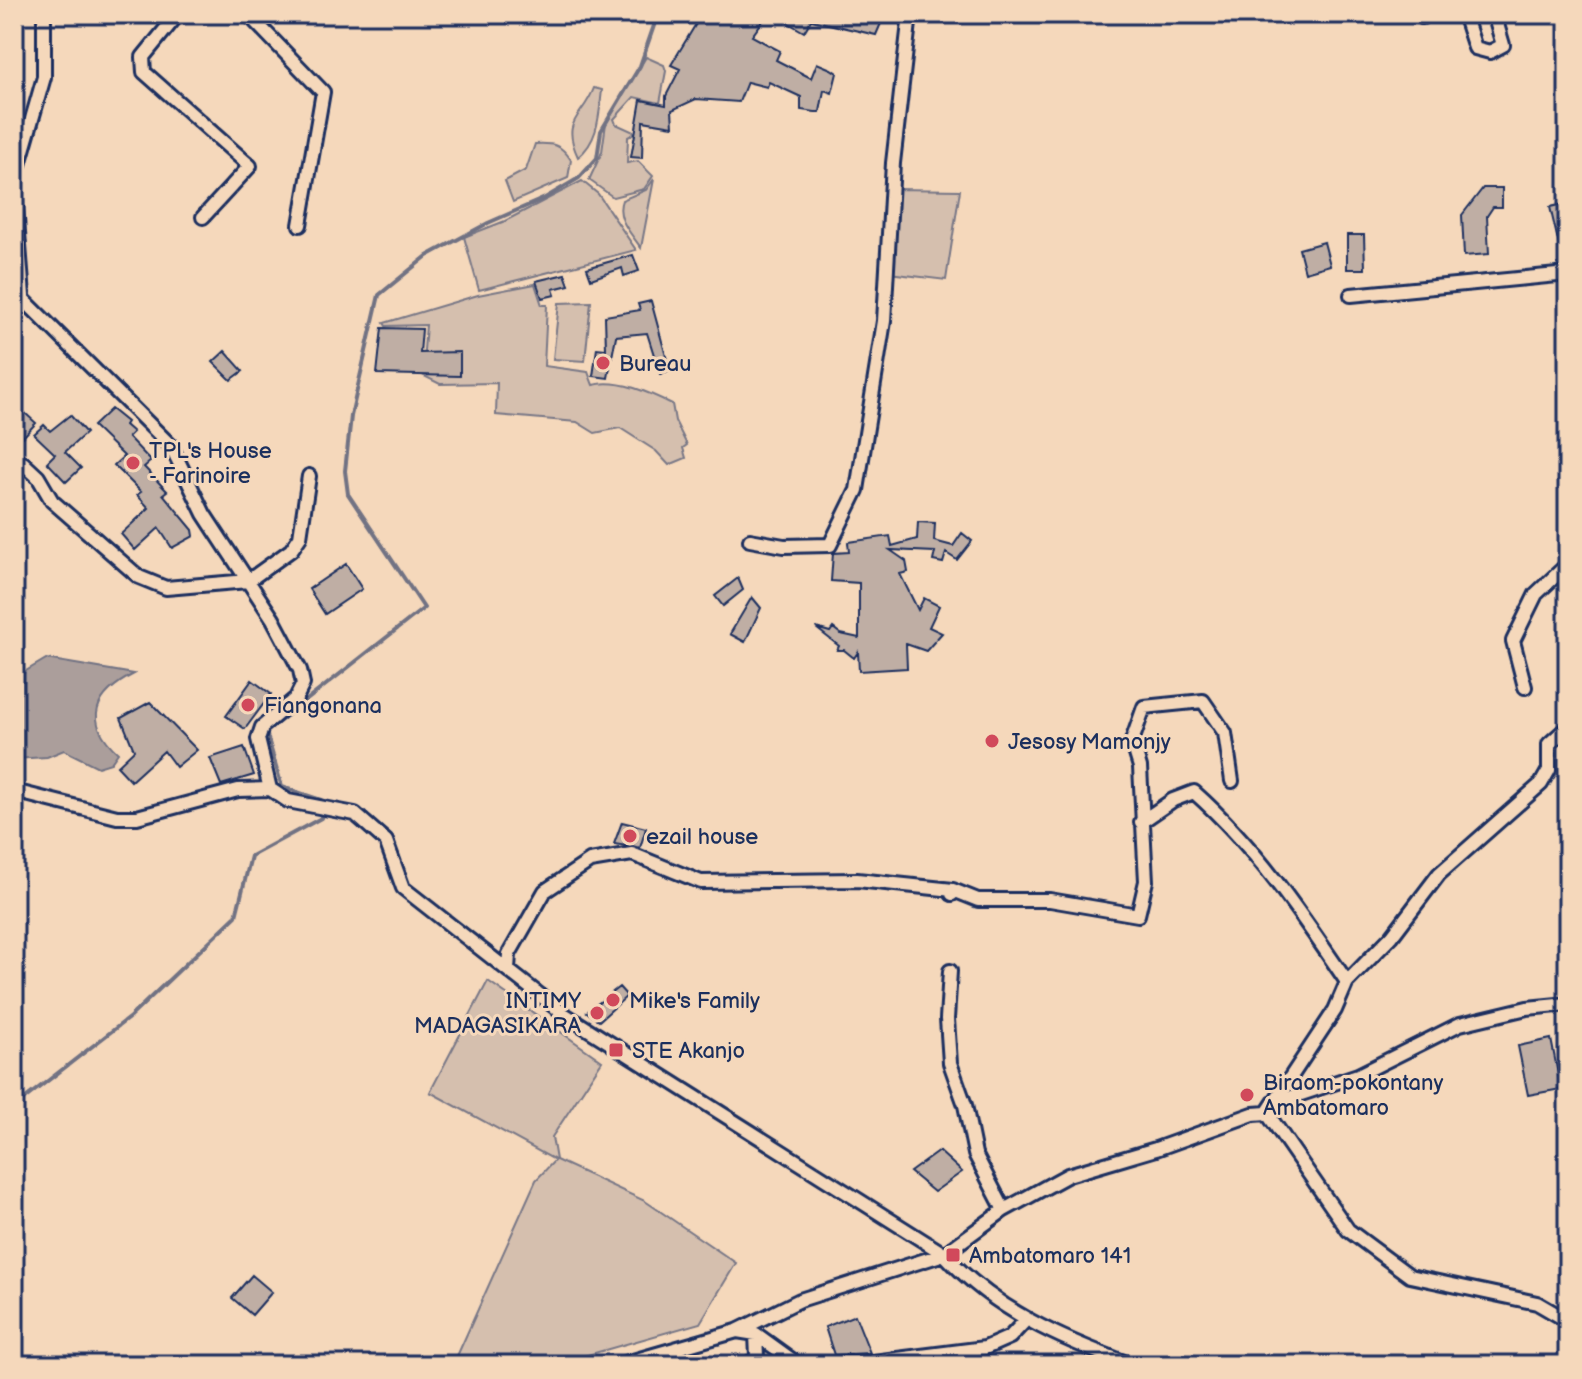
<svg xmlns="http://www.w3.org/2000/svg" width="1582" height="1379" font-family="'Balsamiq Sans',sans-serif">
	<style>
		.green { fill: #d5bfae; stroke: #787786; stroke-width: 2 }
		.water { fill: #ab9e9b; stroke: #717283; stroke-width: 2 }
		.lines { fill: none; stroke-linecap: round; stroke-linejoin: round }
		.stream { stroke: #717283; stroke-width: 4 }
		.building { fill: #bfaea4; stroke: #1b2f5e; stroke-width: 2 }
		.minor-casing { stroke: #1b2f5e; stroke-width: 18 }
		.minor { stroke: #f5d8bb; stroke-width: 12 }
		.poi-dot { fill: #d1495b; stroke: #f5d8bb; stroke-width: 3 }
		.labels { text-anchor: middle; stroke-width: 6; stroke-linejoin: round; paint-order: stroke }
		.poi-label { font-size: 22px; fill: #1b2f5e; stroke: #f5d8bb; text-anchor: start }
	</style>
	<rect width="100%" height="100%" fill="#f5d8bb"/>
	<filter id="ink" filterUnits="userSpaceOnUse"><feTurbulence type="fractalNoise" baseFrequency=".0125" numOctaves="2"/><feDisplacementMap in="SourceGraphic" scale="16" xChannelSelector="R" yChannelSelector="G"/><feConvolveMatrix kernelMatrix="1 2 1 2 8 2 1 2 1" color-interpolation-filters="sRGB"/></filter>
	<g filter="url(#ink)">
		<path class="green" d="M646,57L664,65L666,71L660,103L634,97L614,119L616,124L636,133L628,137L627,163L638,161L653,176L644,189L613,197L589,180L602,152L606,123Z
			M594,88L602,90C599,114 599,141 578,157C560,119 583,118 594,88Z
			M535,144C553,143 561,144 571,160L568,178L513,202L505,181L526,170Z
			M654,179L641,248C631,233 615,218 622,200L646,190Z
			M582,181L598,194L636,250L479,290L464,237L505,221Z
			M896,189L960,190L946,280L889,273Z
			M535,284L542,305H547L544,366L588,372L593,385C618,378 650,393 672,404L675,421L687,445L683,448L686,458L669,465L656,451L620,428L595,433L577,422L496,415L497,383L440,384L422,375L426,325L386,326L384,323L478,295Z
			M591,302L585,361L553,359L559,303Z
			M488,981L602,1061L552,1137L556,1160L645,1201L736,1263L700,1323L570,1360L453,1365L536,1180L555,1160L430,1092Z"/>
		<path class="water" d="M46,659L134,674C95,694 82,720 118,753L111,763L98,767L64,750L47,757L14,759V678Z"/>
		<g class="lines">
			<path class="stream" d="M14,1107L130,1017L236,916L251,856L321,818V800L282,787L266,732L424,608L348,494L345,471L351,416L379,295L427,256L488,223L545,198L579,178L597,158L601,131L640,66L658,14"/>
		</g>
		<path class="building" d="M702,14H768L752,36L780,51L776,60L811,78L817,63L831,69L837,73L832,93L824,90L820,112H815L801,110V97L769,82L767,87L747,82L739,102L696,99L672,110L673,126L643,121L642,158L631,157L641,100L666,105V96L680,69L671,65Z
			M791,14H842L865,20L868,14H885L876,35L811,20L804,32L785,21Z
			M1483,188H1502V207H1493L1487,216L1489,254L1464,256L1462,215Z
			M1568,203V261L1563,262L1550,207Z
			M1347,235H1364L1365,269H1347Z
			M1324,242L1330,265L1305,272L1299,249Z
			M633,255L639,271L624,276L622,268L591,279L587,268Z
			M565,274L569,285L553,289L555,295L542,298L536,281Z
			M651,301L670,371L660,374L647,333L616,336L608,378L593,376L597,348L606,349L605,316L640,310L638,304Z
			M382,328L422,329L420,353L460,352V376L377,374Z
			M225,351L243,371L231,380L213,362Z
			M14,403L36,423L23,437L14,429Z
			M111,409L127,422L125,425L133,432L128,437L151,461L144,467L167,491L163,494L193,530L194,536L172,548L159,528L135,550L121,534L149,508L137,495L141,492L114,465L124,456L93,426Z
			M70,415L86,433L65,452L81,468L66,482L47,462L55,454L34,434L44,425L50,431Z
			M918,522L935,523L934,541L953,546L962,533L972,541L957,560L946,553L943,563L933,561L935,552L890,550L906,561L908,572L900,574L918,610L924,598L939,606L929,627L942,633L926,651L906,644L907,668L859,671L858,652L854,658L844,650H837L839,646L816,628L830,632L833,628L841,634L859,638V583L831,581L833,553L849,552L848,542L890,536L892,546L917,539Z
			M346,564L362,589L325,614L309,589Z
			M738,578L743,590L723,606L715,596Z
			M752,597L761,608L745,642L730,634Z
			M252,680L271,694L245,729L226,716Z
			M150,702L197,750L176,767L164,751L131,781L117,766L134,750L121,718Z
			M244,747L254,775L221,785L210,758Z
			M622,822L646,828L640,848L614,844Z
			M619,987L627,996L599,1021L587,1012Z
			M1551,1039L1561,1089L1528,1095L1518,1046Z
			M939,1151L962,1172L934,1192L910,1172Z
			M252,1275L272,1292L252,1315L232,1298Z
			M855,1315L870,1353L834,1355L825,1327Z"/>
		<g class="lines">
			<g class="minor-casing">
				<path id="minor" d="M178,14L143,57L144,72L250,166L203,217
					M248,14L323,92L300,225
					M1464,14L1475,48L1490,52L1503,45L1494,14
					M1422,17L1424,14
					M14,290L171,446L204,514L273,619L300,670L303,684L296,698L262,727L258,739L270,789L238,790L137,817H117L14,791
					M1351,295L1568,274
					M14,321L23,296L14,182L44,77V14
					M14,461L23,463L38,477L52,501L139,577L166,588L248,581L291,550L300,537L309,476
					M750,540L784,546L830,545L857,490L884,321L893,163L910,14
					M1525,687L1513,641L1536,594L1568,564
					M270,789L288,801L355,814L386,841L403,888L564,1014L944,1254C996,1311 1061,1339 1132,1365
					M1141,822L1173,800L1194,792C1256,847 1301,914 1347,982
					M953,890L978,900H1050L1138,915L1146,881L1140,767L1132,741L1144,707L1203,701L1225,733L1232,781
					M508,969L509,954L545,891L590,861L632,854L701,882L857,880L953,890L952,894
					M950,971L947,1019L950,1063L965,1105L975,1154L1004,1210
					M1273,1109L1289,1098L1358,1075L1460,1024L1527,1008L1568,1004
					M1267,1113L1335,1010L1347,982L1392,936L1439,874L1541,784L1549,770V744L1568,727
					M737,1331L756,1334L799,1365
					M619,1365L737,1331L800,1300L944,1254L1004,1210L1068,1175L1156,1149L1253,1114L1267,1113L1348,1230L1410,1276L1537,1303L1568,1321
					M748,1365L757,1357L756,1334
					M815,1365L865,1363L985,1348L1010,1337L1025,1321"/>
			</g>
			<use href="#minor" class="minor"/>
		</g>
	</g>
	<g class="poi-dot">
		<circle cx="603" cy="363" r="8"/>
		<circle cx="133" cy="463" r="8"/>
		<circle cx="248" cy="705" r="8"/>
		<circle cx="992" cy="741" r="8"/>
		<circle cx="630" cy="836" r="8"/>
		<circle cx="613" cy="1000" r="8"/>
		<circle cx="597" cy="1013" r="8"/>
		<rect x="608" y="1042" width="16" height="16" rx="4"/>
		<circle cx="1247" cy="1095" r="8"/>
		<rect x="945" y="1247" width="16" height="16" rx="4"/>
	</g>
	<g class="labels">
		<g class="poi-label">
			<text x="619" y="371">Bureau</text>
			<text x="149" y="458">TPL's House<tspan x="149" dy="25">- Farinoire</tspan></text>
			<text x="264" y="713">Fiangonana</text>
			<text x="1008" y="749">Jesosy Mamonjy</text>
			<text x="646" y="844">ezail house</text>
			<text x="581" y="1008" text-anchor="end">INTIMY<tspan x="581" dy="25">MADAGASIKARA</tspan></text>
			<text x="629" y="1008">Mike's Family</text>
			<text x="632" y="1058">STE Akanjo</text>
			<text x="1263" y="1090">Biraom-pokontany<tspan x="1263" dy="25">Ambatomaro</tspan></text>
			<text x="969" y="1263">Ambatomaro 141</text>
		</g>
	</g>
	<rect width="1582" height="1379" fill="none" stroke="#f5d8bb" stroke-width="48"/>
	<rect x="24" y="24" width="1534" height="1331" fill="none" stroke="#1b2f5e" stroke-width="3" filter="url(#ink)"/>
</svg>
